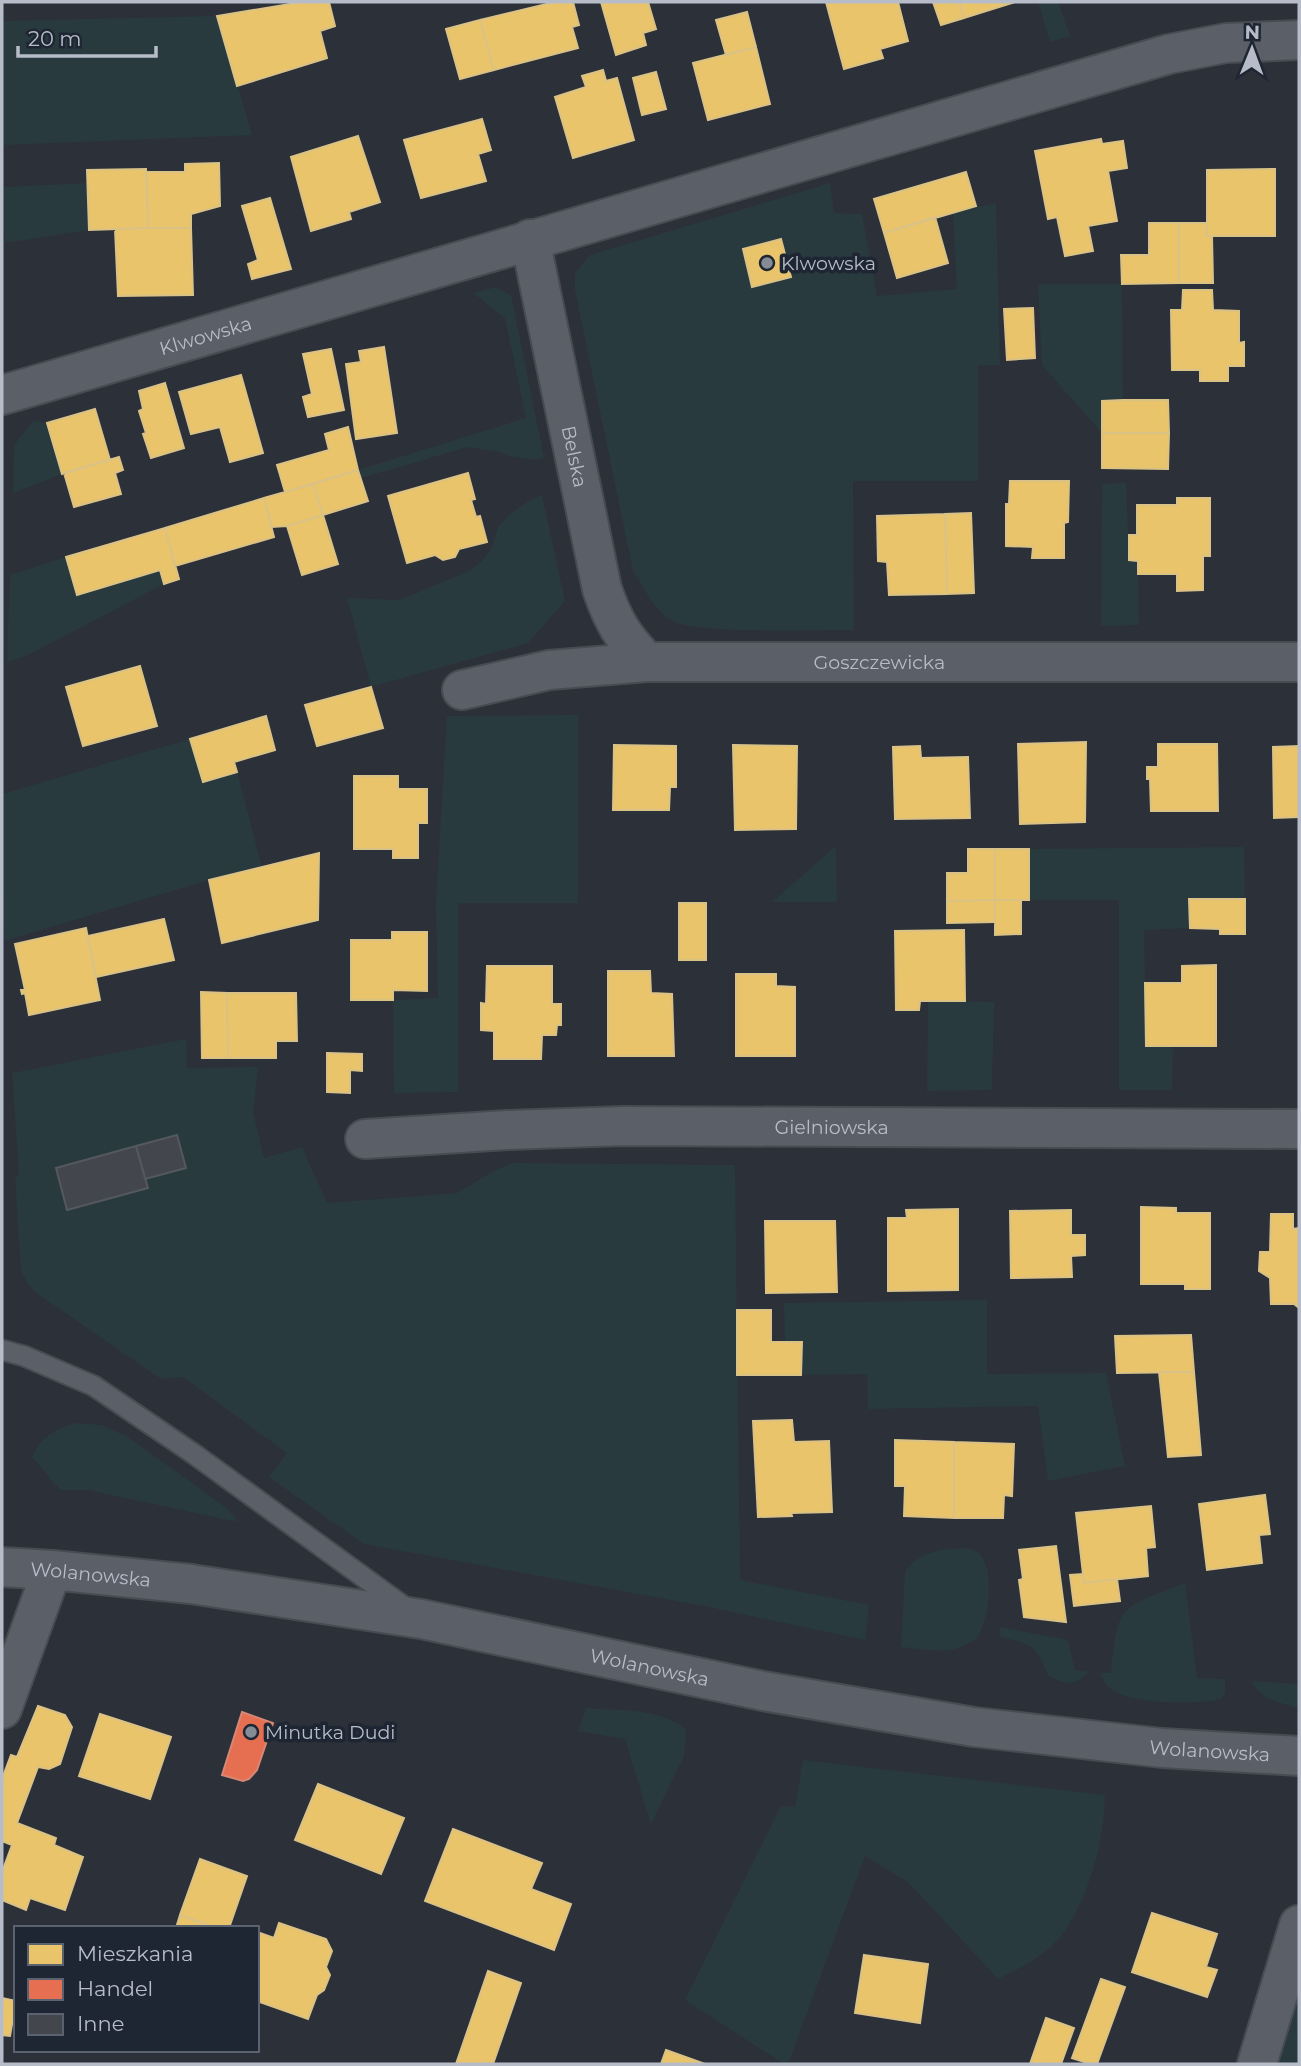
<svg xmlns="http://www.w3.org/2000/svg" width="1301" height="2066" font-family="Montserrat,sans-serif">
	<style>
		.green { fill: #293a3e }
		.homes { fill: #e9c46a; stroke: #dac286; stroke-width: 2 }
		.shops { fill: #e76f51; stroke: #d88675; stroke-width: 2 }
		.building { fill: #43464d; stroke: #54585f; stroke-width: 2 }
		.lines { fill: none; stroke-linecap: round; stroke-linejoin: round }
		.service-casing { stroke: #484b51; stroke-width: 23 }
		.minor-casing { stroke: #484b51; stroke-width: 42 }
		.tertiary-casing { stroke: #484b51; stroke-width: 42 }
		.service { stroke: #5b5f67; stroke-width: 19 }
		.minor { stroke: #5b5f67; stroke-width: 38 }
		.tertiary { stroke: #5b5f67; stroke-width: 38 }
		.poi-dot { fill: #868c96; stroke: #1f2633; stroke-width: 2.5 }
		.labels { text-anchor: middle; stroke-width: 7; stroke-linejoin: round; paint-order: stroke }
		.poi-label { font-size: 19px; fill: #b6bdc9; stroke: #1f2633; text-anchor: start }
		.street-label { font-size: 19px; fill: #b6bdc9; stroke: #1f2633 }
	</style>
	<rect width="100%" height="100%" fill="#2c3038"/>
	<path class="green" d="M1038,2H1058L1070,36L1050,42Z
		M217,16L252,135L3,145L2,21Z
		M87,183L89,230L5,243L4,187Z
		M830,183L834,213L862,214L877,296L957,289L953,212L996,203L1000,365H978V481H853L854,630C819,629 698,635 673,621C654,610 645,589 633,571L575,290V273L590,255Z
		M1038,284H1122L1123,400L1102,401V433L1042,365Z
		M496,287L511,295L544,458L535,460L509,456L500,452L468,447L361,478L358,470L526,418L505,318L473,293Z
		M33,421L47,423L62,474L13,493L14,445Z
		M1126,483L1129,560L1138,561L1139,625L1101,626L1102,484Z
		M542,495L565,601L528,643L371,687L347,598L400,600L469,571L482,561L491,549L499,526L508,516L528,501Z
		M66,557L78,595L160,570L164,584L26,656L7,662L10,575Z
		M578,715V903H458V1092L394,1093L393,1000L438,998L436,903L447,716Z
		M190,739L203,782L237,772L262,867L209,880L4,941L2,794Z
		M836,846L837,902H772Z
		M1244,847L1245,899H1190V928L1144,930L1145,983L1173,1046L1172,1090H1119V900H1029V849Z
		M928,1001L994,1002L992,1090L927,1091Z
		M186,1039L187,1068L258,1067L253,1112L264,1158L302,1147L327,1203L457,1193L490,1173L512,1163L735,1165L740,1580L869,1605L865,1640L704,1606L364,1544L269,1477L287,1453L183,1377L161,1379L35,1292L26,1281L21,1270L15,1178L19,1174L12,1073Z
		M987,1300V1374L1106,1373L1125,1466L1048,1481L1038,1406L868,1409L867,1374L801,1375V1343L785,1342L784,1303Z
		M75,1423L102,1425L128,1437L228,1509L238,1522L88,1490H60L32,1457C40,1437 56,1429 75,1423Z
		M963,1548C969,1549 974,1549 978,1552C995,1567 990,1618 978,1636C976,1639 970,1643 965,1645C946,1655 922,1649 901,1647L905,1572C918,1552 941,1549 963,1548Z
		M1185,1583L1197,1678L1225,1679V1692L1221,1699C1196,1705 1129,1705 1108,1687C1105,1683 1102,1677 1100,1673H1111C1118,1601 1120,1609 1185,1583Z
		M1000,1627L1068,1640L1075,1670L1089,1672C1075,1686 1066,1685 1049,1676C1034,1644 1035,1645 1000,1637Z
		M1251,1681L1299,1684V1708C1279,1703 1262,1700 1251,1681Z
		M586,1708C619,1711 660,1707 686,1730L684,1756L651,1824L625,1739L578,1731Z
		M803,1760L1105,1795C1104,1841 1089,1900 1060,1937C1044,1957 1020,1968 998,1979L909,1883L865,1856L788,2064H784L685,2000L781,1806L795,1807Z
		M1299,1985V2064H1275Z"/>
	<path class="homes" d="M302,2H329L335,26L320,31L327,58L237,86L217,16Z
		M555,2H573L579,25L572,27L578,48L494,70L480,20Z
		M601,2H648L656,29L643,33L646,45L616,55Z
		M826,2H898L908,41L880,49L883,58L844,69Z
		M933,2H959L964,18L941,25Z
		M959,2H1015L964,18Z
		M747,12L756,47L726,55L716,20Z
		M480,20L494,70L460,79L446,29Z
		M756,47L770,104L708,120L693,63Z
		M603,70L606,81L617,78L634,140L573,158L555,97L586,87L582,76Z
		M656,72L666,109L642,115L633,78Z
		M482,119L491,150L478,154L486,181L421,198L404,140Z
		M358,136L380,202L349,212L351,219L311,231L291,157Z
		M1101,139L1102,144L1123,141L1127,168L1108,171L1117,221L1088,226L1093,251L1065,256L1057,217L1048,219L1035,151Z
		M219,163L220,206L191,214V228H148L147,172H185V164Z
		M146,169L148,228L89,230L87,170Z
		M1275,169V236H1207V170Z
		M966,172L976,206L884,233L874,199Z
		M270,198L291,269L252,279L248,264L258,260L242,206Z
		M935,217L948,263L897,278L884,233Z
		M1149,223H1179V283L1122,284L1121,255H1149Z
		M1179,223H1207V236H1212L1213,283H1179Z
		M148,228H191L193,295L118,296L115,229Z
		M781,239L791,277L752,287L743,249Z
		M1183,290H1212L1213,310L1239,311V343L1244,342V366H1228V381H1200V370H1172L1171,310H1182Z
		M1033,308L1035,358L1007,360L1004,309Z
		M384,347L397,433L356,439L346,364L361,362L359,351Z
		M331,349L344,410L308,417L303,397L312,394L303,354Z
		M241,375L263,453L230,462L220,427L191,434L179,392Z
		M165,383L184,448L151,458L143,434L146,433L139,411L143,409L139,391Z
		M1123,400H1168L1169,433H1102V401Z
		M95,409L110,460L62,474L47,423Z
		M348,427L358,470L285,492L277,465L329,450L325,434Z
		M1102,433H1169L1168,469L1102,468Z
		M119,457L123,470L115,473L121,494L74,507L64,473Z
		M358,470L368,501L323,515L313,484Z
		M468,473L475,499L471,500L476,517L480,516L487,542L459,549L455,557L443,560L435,555L407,563L388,496Z
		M1010,481H1069L1068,522L1064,523V558H1032L1033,547L1006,546V504H1009Z
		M313,484L323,515L287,526L272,527L264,498Z
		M264,498L274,537L175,566L165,528Z
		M1177,498H1210V556H1203V590L1177,591V574H1138V561L1129,560V535H1137V505H1177Z
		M971,513L974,593L947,594L945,514Z
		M945,514L947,594L889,595L887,562L878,561L877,516Z
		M323,515L338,564L302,575L287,526Z
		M165,528L179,579L164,584L160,570L77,595L66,557Z
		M140,666L157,726L83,746L66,687Z
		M371,687L383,728L317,746L305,705Z
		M266,716L275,750L234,762L237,772L203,782L190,739Z
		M1086,742L1085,822L1020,824L1018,744Z
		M1158,744H1217L1218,811H1151L1150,779H1147V767H1158Z
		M614,745L676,746V787H670L669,810H613Z
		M733,745L797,746L796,829L735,830Z
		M920,746L921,758L968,757L970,818L895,819L893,747Z
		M1299,746V817L1274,818L1273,747Z
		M354,776H398V789H427V823H418V858H393V849H354Z
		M968,849H995V900L947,901V873H968Z
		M995,849H1029V900H995Z
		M319,853L318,920L222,943L209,880Z
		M1189,899H1245V934H1220V929L1190,928Z
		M995,900H1021V934L995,935Z
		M995,900V922L947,923V901Z
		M679,903H706V960H679Z
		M164,919L174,960L96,977L88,936Z
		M86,928L100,1000L29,1015L25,993L22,994L21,990H25L15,944Z
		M964,930L965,1001H920L919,1010H896L895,931Z
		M392,932H427V991L393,990V1000H351V940H392Z
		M1216,965V1046H1146L1145,983H1182V966Z
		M487,966H552V1004H561V1025H557L556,1035H542L541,1059H494V1031L481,1030V1003L486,1004Z
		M608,971H650L651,993L672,994L674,1056H608Z
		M736,974H776V986L795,987V1056H736Z
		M201,992L227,993L228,1058H202Z
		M227,993H296L297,1041H276V1058H228Z
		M327,1053L362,1054V1071L350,1070V1093L327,1092Z
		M1141,1207L1176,1208V1213H1210V1289H1185V1284H1141Z
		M958,1209V1290L888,1291V1218H907L906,1210Z
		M1071,1210V1235H1085V1255L1071,1256L1072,1277L1011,1278L1010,1211Z
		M1271,1214H1293V1229L1299,1228V1308L1294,1304H1271L1270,1278L1259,1271L1260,1252H1270Z
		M765,1221H835L837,1292L766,1293Z
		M737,1310H771V1342H802L801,1375H737Z
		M1191,1335L1194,1372L1117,1373L1115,1336Z
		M1159,1372H1194L1201,1455L1168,1457Z
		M792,1420L794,1442L829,1441L832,1512L791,1513L792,1516L758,1517L753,1421Z
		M895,1440L954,1442V1518L904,1516L905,1486H895Z
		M954,1442L1014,1444L1012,1496L1004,1495L1003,1518H954Z
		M1265,1495L1270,1534L1259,1535L1262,1563L1207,1570L1199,1504Z
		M1151,1506L1155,1547L1146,1548L1148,1576L1084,1583L1076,1513Z
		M1056,1546L1066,1622L1024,1617L1019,1580L1023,1579L1019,1550Z
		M1083,1574L1084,1583L1117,1579L1120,1601L1074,1606L1070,1575Z
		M38,1706L65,1715L72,1727L60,1764L49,1769L38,1767L17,1823L56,1838L54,1845L83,1857L65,1910L30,1898L26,1910L2,1900V1872L12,1845L2,1841V1779L11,1755L17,1757Z
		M100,1714L171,1737L150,1799L79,1776Z
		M318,1784L404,1818L381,1874L295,1840Z
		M453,1829L542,1863L531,1889L571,1904L554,1950L425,1901Z
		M200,1859L247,1876L229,1928H217L180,1915Z
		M1152,1913L1217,1934L1206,1967L1217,1970L1207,1997L1132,1972Z
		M180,1915L217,1928H176Z
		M279,1923L326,1939L332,1951L326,1967L330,1975L324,1990L317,1995L308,2019L257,2001V1932L274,1938Z
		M864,1955L928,1964L920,2023L855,2013Z
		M488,1971L521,1983L493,2064H456Z
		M1101,1979L1125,1987L1097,2064H1091L1072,2058Z
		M2,1998L16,2001L10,2036L2,2035Z
		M1046,2018L1074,2028L1061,2064H1030Z
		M666,2050L705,2064H661Z"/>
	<path class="shops" d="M242,1712L273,1723L257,1770L249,1779L243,1781L222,1775Z"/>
	<path class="building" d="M177,1135L186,1168L145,1179L136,1146Z
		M136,1146L148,1188L67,1210L56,1168Z"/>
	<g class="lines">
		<g class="service-casing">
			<path id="service" d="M2,1350L24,1356L94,1386L194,1454L406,1608"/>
		</g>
		<g class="minor-casing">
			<g id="minor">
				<path id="s1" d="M530,239L602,589C613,621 623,638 647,662"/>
				<path id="s2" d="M2,395L1169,54L1226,43L1299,40"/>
				<path id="s3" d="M462,690L549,670L647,662H1299"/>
				<path id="s4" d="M365,1139L507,1130L623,1126L1299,1129"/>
				<path d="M2,1709L52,1570"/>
				<path d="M1257,2064L1299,1925"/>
			</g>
		</g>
		<g class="tertiary-casing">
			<g id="tertiary">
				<path id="s5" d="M2,1567L52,1570L191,1584L421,1619L763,1691L974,1727L1162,1748L1299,1756"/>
			</g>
		</g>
		<use href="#service" class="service"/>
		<use href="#minor" class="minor"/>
		<use href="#tertiary" class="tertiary"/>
	</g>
	<g class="poi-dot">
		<circle cx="767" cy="263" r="7"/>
		<circle cx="251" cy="1732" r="7"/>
	</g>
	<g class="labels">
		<g class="poi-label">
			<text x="781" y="270">Klwowska</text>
			<text x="265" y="1739">Minutka Dudi</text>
		</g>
		<g class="street-label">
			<text dy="7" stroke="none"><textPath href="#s2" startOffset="212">Klwowska</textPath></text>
			<text dy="7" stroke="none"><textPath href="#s1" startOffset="222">Belska</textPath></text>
			<text dy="7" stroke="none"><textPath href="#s3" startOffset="420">Goszczewicka</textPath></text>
			<text dy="7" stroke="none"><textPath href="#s4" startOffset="467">Gielniowska</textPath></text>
			<text dy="7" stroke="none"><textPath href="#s5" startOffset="89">Wolanowska</textPath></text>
			<text dy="7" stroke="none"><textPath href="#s5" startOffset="656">Wolanowska</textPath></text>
			<text dy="7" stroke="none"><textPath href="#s5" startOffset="1223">Wolanowska</textPath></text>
		</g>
	</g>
	<rect width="1301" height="2066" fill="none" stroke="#b6bdc9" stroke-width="7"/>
	<rect x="14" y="1926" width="245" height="126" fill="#1f2633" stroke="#5b626f" stroke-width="2"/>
	<rect x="28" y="1944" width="35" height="21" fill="#e9c46a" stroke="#5b626f" stroke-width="2"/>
	<text x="77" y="1961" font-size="21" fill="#b6bdc9">Mieszkania</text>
	<rect x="28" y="1979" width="35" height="21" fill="#e76f51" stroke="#5b626f" stroke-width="2"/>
	<text x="77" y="1996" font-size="21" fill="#b6bdc9">Handel</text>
	<rect x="28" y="2014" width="35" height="21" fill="#43464d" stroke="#5b626f" stroke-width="2"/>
	<text x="77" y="2031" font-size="21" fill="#b6bdc9">Inne</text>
	<g transform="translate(1252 49) rotate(1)" stroke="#1f2633" stroke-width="5" paint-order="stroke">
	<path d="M0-5L12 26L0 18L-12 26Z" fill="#b6bdc9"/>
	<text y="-10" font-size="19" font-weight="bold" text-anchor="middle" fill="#b6bdc9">N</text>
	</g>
	<path d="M18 46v10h138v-10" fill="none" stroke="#b6bdc9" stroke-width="3.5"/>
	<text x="28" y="46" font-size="21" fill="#b6bdc9" stroke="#1f2633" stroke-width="5" paint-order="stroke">20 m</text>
</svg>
